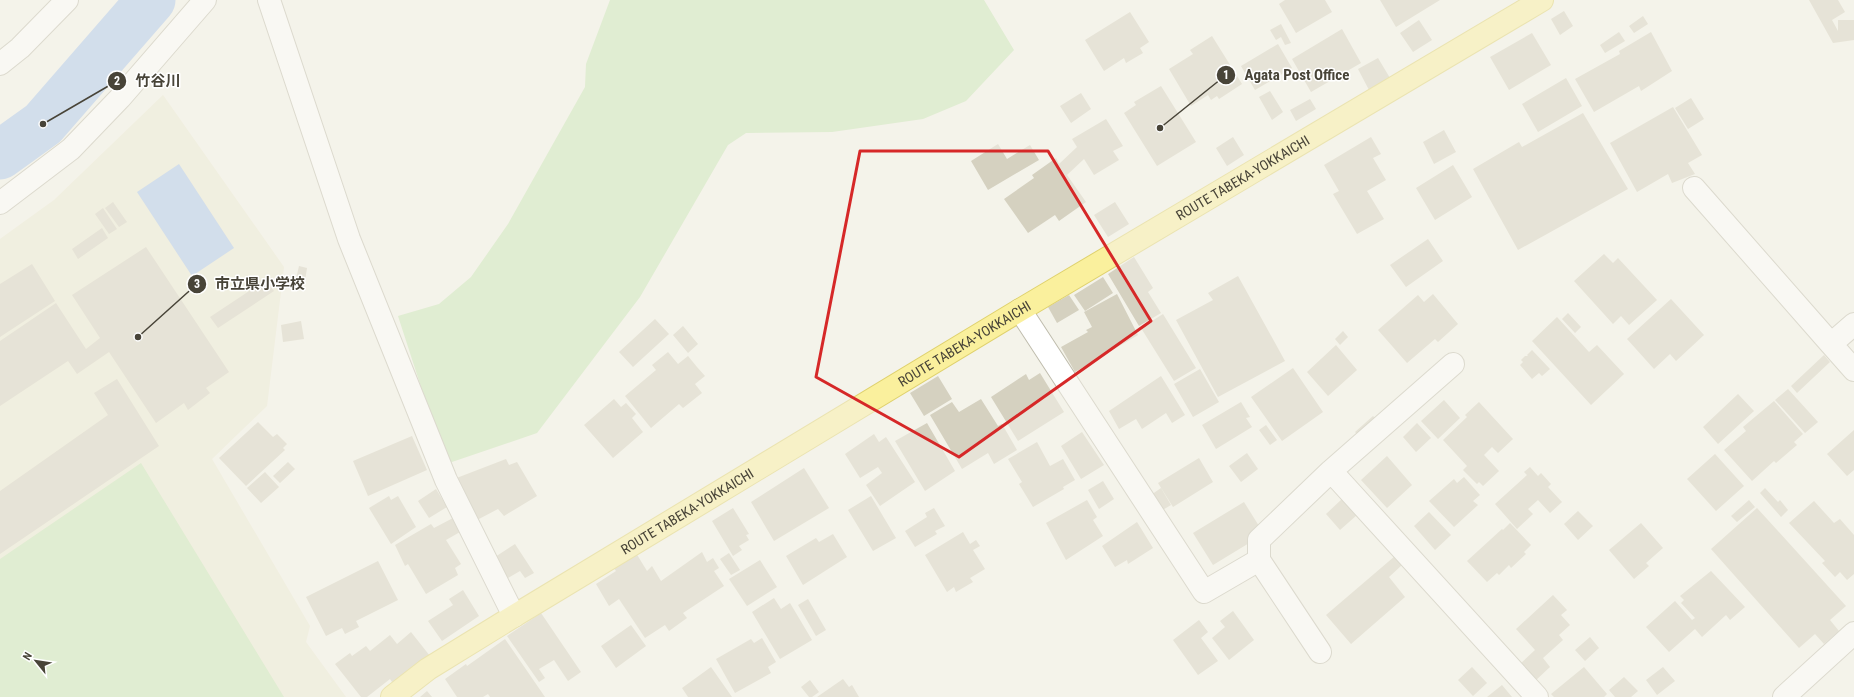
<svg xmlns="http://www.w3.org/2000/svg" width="1854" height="697" font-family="'Roboto Condensed','Noto Sans JP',sans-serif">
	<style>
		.education { fill: #ecead4 }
		.green { fill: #c7e6b5 }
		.water { fill: #a9c5ed }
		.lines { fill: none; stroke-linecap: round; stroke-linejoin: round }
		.river { stroke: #a9c5ed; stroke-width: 49 }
		.building { fill: #d5d1c0 }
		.minor-casing { stroke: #bfbcad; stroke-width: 24 }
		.major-casing { stroke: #dfd16d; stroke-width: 24 }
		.minor { stroke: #fff; stroke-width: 22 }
		.major { stroke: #faf09d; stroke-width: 22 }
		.marked { fill: none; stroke: #d62828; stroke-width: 3; stroke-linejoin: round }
		.labels { text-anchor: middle; stroke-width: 3; stroke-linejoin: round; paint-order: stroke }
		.street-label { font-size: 14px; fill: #484438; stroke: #fff }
		.leader { fill: none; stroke: #484438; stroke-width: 1.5 }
		.callout-dot { fill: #484438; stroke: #fff; stroke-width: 1.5 }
		.mark-label { font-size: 12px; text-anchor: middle; font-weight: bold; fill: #fff }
		.callout-label { font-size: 15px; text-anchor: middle; font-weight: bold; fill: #484438; stroke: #fff; stroke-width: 3; stroke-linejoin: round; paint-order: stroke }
	</style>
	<rect width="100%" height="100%" fill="#f4f3ea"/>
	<path class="education" d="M163,95L284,267L267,406L212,459L310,626L306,642L346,697H0V239L54,200Z"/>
	<path class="green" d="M610,0H984L1014,50L966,101L923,119L832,132L746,133L728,145L640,297L537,433L446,464L398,316L439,304L471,277L508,224L585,87L586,64Z
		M141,463L284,697H0V559Z"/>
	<path class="water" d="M179,164L234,248L192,276L137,192Z"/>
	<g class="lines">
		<path class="river" d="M0,155L43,124L151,0"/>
	</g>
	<path class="building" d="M1285,0H1325L1332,12L1296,33L1279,4Z
		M1380,0H1440L1396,27Z
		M1809,0H1838L1845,12L1832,20L1838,31V20H1854V40L1833,43Z
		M1564,11L1573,26L1560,35L1551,19Z
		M1130,12L1149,42L1140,48L1143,53L1126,63L1124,58L1104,71L1085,40Z
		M1643,16L1648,24L1634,33L1629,26Z
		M1419,20L1432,40L1413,52L1400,33Z
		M1281,24L1291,43L1285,45L1281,37L1276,40L1270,30Z
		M1342,29L1361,63L1311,92L1292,59Z
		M1619,32L1625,41L1605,53L1600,45Z
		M1651,32L1672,71L1641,91L1639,86L1594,112L1575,79L1620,54L1619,51Z
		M1532,33L1551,65L1509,90L1490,57Z
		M1212,36L1242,84L1219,99L1217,96L1211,100L1208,95L1191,106L1169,69L1193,54L1190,50Z
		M1278,44L1292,68L1255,90L1241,66Z
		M1378,58L1390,78L1369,90L1358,69Z
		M1566,78L1582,106L1538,132L1522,104Z
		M1161,86L1196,142L1157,166L1124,113L1136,105L1134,102Z
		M1270,91L1283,112L1272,120L1259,97Z
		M1081,93L1091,109L1071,123L1060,106Z
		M1691,98L1704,119L1688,129L1675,108Z
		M1310,99L1316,109L1296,121L1290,110Z
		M1673,107L1702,155L1688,163L1695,174L1672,183L1668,174L1637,192L1610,143Z
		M1583,113L1628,189L1518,250L1473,169L1519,142L1522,147Z
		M1106,119L1123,146L1113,151L1119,160L1094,175L1084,159L1067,175L1086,202L1059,221L1055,215L1028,233L1004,199L1034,178L1032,175L1056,158L1059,164L1077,147L1072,139Z
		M1444,130L1456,152L1434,164L1423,142Z
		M1233,137L1244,155L1227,166L1216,148Z
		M1371,137L1381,154L1373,158L1386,180L1367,191L1384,219L1357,234L1333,194L1339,191L1324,165Z
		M998,144L1007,159L1030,145L1039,160L988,190L971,161Z
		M1453,165L1472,197L1435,220L1416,188Z
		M113,202L127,222L119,227L105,208Z
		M1115,202L1129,224L1108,237L1094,215Z
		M103,208L117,229L109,234L95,214Z
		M102,228L108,238L78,259L72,249Z
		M1428,239L1443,261L1406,287L1390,265Z
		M146,247L229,372L206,388L210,393L188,410L184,403L156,423L109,352L77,374L68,361L0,406V341L56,303L86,349L100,338L72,295Z
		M1604,254L1613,263L1618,258L1657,300L1629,325L1621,316L1613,324L1574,281Z
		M1134,257L1153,288L1148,292L1161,313L1139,326L1108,274Z
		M32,264L55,301L0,337V284Z
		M299,266L307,268L305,281L296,279Z
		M1238,276L1285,361L1218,397L1176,320L1213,300L1208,293Z
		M1103,277L1113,293L1085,311L1074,295Z
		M266,280L274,291L218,328L210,317Z
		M1117,294L1138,335L1075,372L1061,347L1088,332L1086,330L1092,327L1084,312Z
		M1433,294L1458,324L1438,342L1435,339L1407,363L1378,330L1418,295L1424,302Z
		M1069,295L1079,310L1057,323L1048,307Z
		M1671,299L1704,335L1676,361L1670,354L1654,369L1627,339Z
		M1568,313L1581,327L1575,333L1562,319Z
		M1163,314L1196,368L1174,381L1141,328Z
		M1557,317L1589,352L1597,345L1624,374L1591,405L1532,341Z
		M655,319L669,334L633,367L619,352Z
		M301,321L304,339L283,342L281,325Z
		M683,326L698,344L688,353L673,335Z
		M1343,331L1348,337L1340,345L1335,339Z
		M1336,345L1357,370L1328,396L1307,372Z
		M1532,350L1550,369L1542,376L1539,373L1532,379L1520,365L1523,362L1521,360L1525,356H1528L1527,355Z
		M668,352L678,364L688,356L697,367L705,376L695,384L702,393L683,408L679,404L651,428L625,396L656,370L652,365Z
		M1824,355L1830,362L1797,393L1791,386Z
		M1293,368L1323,412L1282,441L1251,397Z
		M1200,369L1219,402L1193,417L1174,384Z
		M1040,373L1064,412L1018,441L991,397L1026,374L1029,380Z
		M938,376L952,399L924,416L910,393Z
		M1161,376L1185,415L1172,423L1166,413L1142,429L1136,419L1119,429L1109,411Z
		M117,379L159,446L0,554V491L108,415L94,393Z
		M1788,389L1818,422L1805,433L1775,400Z
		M1738,394L1754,411L1718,444L1703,427Z
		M614,399L621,407L626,403L636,414L632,418L643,432L613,458L584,425Z
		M981,399L998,426L1002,424L1017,450L994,464L988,453L962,469L930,415L952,402L959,412Z
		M1444,400L1460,418L1438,439L1421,421Z
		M1774,401L1803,434L1794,442L1797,445L1776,463L1774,461L1752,481L1724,450L1746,431L1743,427Z
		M1241,402L1250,417L1246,418L1252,427L1216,449L1202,425Z
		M1479,402L1513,439L1498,453L1492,447L1484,455L1499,471L1483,486L1479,482L1477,484L1463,470L1467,466L1443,440L1467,417L1465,415Z
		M1373,416L1382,425L1364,441L1355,432Z
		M258,422L273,437L277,434L287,444L283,448L285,450L246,486L219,458Z
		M927,423L955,471L925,491L895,441Z
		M1417,423L1431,438L1416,452L1403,437Z
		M1266,425L1277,440L1270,445L1259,430Z
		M1854,430V470L1847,476L1827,454Z
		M1082,432L1104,465L1081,479L1061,446Z
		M874,434L879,442L886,437L915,482L880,506L866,485L882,473L878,467L860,478L845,454Z
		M412,436L427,470L368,496L353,461Z
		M1037,442L1050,466L1063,459L1075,480L1063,487L1064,489L1033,507L1019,484L1022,482L1008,459Z
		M1247,453L1258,469L1241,482L1229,466Z
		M1715,454L1744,486L1716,511L1687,479Z
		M1387,456L1412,485L1387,508L1361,480Z
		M1199,458L1213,482L1173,507L1158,483Z
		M506,459L509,465L517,462L537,496L504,516L498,509L477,520L454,479Z
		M288,462L295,469L280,483L273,476Z
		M1530,467L1538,476L1541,473L1551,484L1548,487L1562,502L1550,513L1538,500L1528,509L1533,514L1517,529L1495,504L1527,475L1524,472Z
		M804,468L829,508L774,541L751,502Z
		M265,472L279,487L261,503L247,488Z
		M1464,477L1480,495L1473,501L1478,505L1454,527L1429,501L1454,479L1457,483Z
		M1103,481L1114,499L1099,509L1088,490Z
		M1161,488L1171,505L1161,511L1151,495Z
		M1765,488L1778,502L1780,500L1788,510L1781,517L1760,493Z
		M436,489L447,507L429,518L418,501Z
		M389,496L391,500L398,496L416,527L391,544L369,508Z
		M871,496L896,538L873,551L848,510Z
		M1342,499L1357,515L1340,530L1326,514Z
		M1087,500L1097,517L1093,520L1103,536L1066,560L1046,523Z
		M1749,500L1755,507L1737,522L1731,516Z
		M1814,501L1834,523L1840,519L1854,535V574L1847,580L1840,572L1835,577L1822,563L1825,561L1789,523Z
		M1244,502L1264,534L1213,565L1193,533Z
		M733,508L749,534L746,535L749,540L739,546L742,550L733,556L712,521Z
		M934,508L945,526L935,531L937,534L915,547L905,531L927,517L925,513Z
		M1757,508L1846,606L1830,620L1839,631L1824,644L1815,634L1799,648L1711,549Z
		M1578,511L1593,526L1578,540L1564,524Z
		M1429,512L1451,535L1435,550L1414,526Z
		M453,518L460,532L446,540L461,564L455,568L458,575L426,594L408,564L405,566L395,545L431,524L434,528Z
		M1137,522L1153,548L1128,564L1127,560L1115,567L1102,546Z
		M1510,523L1531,545L1524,552L1526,554L1511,568L1509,565L1499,575L1497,573L1487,582L1467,561L1502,529L1503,530Z
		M1641,523L1663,548L1646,563L1649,566L1634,579L1609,550Z
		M963,532L970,544L976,540L980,546L973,550L985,569L970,578L973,582L956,592L954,587L947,592L925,555Z
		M833,534L847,557L803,585L786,556L816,538L819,542Z
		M515,544L534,573L525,578L520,571L508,578L495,557Z
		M702,552L707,562L713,558L719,568L714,571L724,586L683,613L687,618L669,631L665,625L645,638L619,599L609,606L596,584L616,571L613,567L636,553L647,571L652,566L661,581Z
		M729,553L740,570L731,575L720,559Z
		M1395,556L1402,565L1389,577L1405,597L1351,644L1326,615Z
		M760,560L777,587L747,606L729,579Z
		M378,561L398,600L356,621L359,627L345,634L342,628L326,636L306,597Z
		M1711,571L1745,607L1730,620L1726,615L1702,637L1695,629L1669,652L1646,627L1675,601L1692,620L1695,618L1681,603L1684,600L1680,596Z
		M463,590L479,616L442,641L428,621L453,605L449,599Z
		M1553,595L1567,610L1561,615L1570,625L1559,635L1563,640L1543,658L1550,667L1535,681L1520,664L1535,650L1516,629Z
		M774,598L781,609L790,603L812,640L780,659L752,612Z
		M808,599L826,630L816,636L798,605Z
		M1233,611L1254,640L1229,660L1212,638L1225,627L1220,621Z
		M541,613L581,672L568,681L554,660L539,669L545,678L539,682L507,636Z
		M1199,620L1208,632L1201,638L1218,661L1198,675L1173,640Z
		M631,625L646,646L616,668L601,646Z
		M411,632L430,656L394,685L390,679L367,697H361L335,664L350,653L352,656L366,646L370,651L390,635L397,644Z
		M1590,637L1599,648L1585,661L1575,650Z
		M762,638L776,662L768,667L771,673L735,693L716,659L751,639L754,643Z
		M505,639L545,697H490L488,694L483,697H457L445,679L466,664L467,666Z
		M711,667L732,697H688L682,688Z
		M1472,667L1487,683L1473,696L1458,680Z
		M1584,667L1607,694L1604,697H1554L1551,694Z
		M1663,667L1675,681L1657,695L1646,680Z
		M1624,677L1638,691L1631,697H1615L1609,690Z
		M843,679L849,687L852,685L859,697H817Z
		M810,680L819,692L812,697H809L801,687Z
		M1502,685L1512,697H1487Z
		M427,691L432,697H420Z"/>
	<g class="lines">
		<g class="minor-casing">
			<path id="minor" d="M269,0L349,239L446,480L514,616
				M0,64L20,48L67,0
				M1694,188L1831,344
				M0,203L71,149L120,98L205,0
				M1020,310L1204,592L1259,560L1320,652
				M1854,324L1831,344L1854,370
				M1331,471L1537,697
				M1259,560V540L1331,471L1453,364
				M1784,697L1854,633"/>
		</g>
		<g class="major-casing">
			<g id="major">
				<path id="s1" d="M392,697L428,669L514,616L1020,310L1542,0"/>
			</g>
		</g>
		<use href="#minor" class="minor"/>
		<use href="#major" class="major"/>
	</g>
	<path d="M0 0H1854V697H0ZM860,151H1048L1151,321L959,457L816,377Z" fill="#f4f3ea" fill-opacity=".55" fill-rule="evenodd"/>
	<path class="marked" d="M860,151H1048L1151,321L959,457L816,377Z"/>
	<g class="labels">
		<g class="street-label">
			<text dy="5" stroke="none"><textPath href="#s1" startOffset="997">ROUTE TABEKA-YOKKAICHI</textPath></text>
			<text dy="5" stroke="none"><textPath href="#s1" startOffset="673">ROUTE TABEKA-YOKKAICHI</textPath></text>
			<text dy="5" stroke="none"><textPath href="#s1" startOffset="349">ROUTE TABEKA-YOKKAICHI</textPath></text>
		</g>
	</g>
	<path class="leader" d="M1160 128L1226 75M43 124L117 81M138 337L197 284"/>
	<g class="callout-dot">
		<circle cx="1160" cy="128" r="4"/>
		<circle cx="43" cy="124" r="4"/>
		<circle cx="138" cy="337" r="4"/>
		<circle cx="1226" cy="75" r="10"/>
		<circle cx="117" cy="81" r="10"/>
		<circle cx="197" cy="284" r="10"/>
	</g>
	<g class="mark-label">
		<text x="1226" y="79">1</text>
		<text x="117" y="85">2</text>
		<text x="197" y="288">3</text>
	</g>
	<g class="callout-label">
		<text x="1297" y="80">Agata Post Office</text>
		<text x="158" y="86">竹谷川</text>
		<text x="260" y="289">市立県小学校</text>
	</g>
	<g transform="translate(36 661) rotate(300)" stroke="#ffffff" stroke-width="3" paint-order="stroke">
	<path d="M0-3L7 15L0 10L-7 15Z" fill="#484438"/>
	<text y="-6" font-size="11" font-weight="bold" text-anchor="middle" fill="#484438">N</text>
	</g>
</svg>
